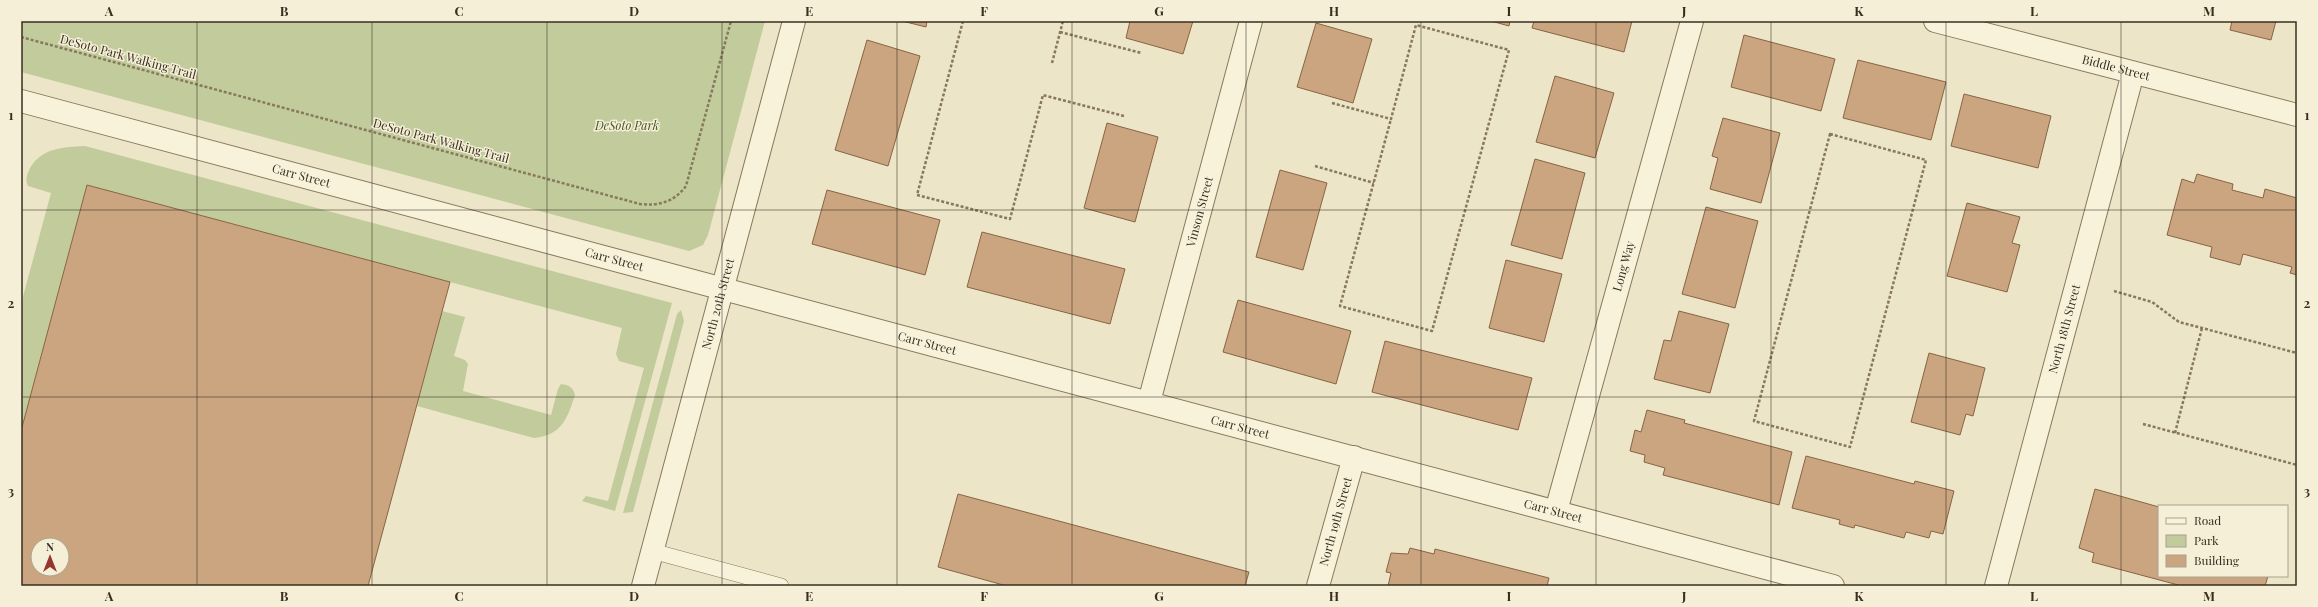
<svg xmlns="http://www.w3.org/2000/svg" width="2318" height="607" font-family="'Playfair Display',serif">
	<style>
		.green { fill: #c1cb9b }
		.building { fill: #caa57f; stroke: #876444; fill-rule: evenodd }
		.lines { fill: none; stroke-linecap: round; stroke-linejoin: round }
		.lane-casing { stroke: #88785d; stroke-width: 16 }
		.street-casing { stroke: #88785d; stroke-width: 24 }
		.path { stroke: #88785d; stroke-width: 2.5; stroke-dasharray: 3 2; stroke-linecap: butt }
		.lane { stroke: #f8f2db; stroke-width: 15 }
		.street { stroke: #f8f2db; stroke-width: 22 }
		.grid { fill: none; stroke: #392f20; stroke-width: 1; stroke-opacity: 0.55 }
		.labels { text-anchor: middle; stroke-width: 3; stroke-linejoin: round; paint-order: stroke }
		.street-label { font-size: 12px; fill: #392f20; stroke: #f5efd7 }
		.park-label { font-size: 12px; font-style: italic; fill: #465527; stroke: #f5efd7 }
		.neatline { fill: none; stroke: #392f20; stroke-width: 1.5 }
		.grid-label { font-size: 13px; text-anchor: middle; font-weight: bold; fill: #392f20 }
	</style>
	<rect width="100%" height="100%" fill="#ede5c7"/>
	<path class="green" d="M21,21H765L708,235L703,245L689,251L21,72Z
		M85,146L672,303L615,511L582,501L586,496L608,501L644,368L619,361L616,354L622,328L87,185L21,431V304L51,193L28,186C25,179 27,175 30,168C42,148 63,147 85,146Z
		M681,310L684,321L633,512L623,513L677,314Z
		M442,311L465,317L454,356L465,360L468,364L463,391L551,415L558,389L561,384C569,385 573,387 575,395C567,419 562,435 534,438L417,406Z"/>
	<path class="building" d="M902,21H927L926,27Z
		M1130,21H1193L1183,54L1126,38Z
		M1491,21H1510L1509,26Z
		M1534,21H1632L1624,52L1532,28Z
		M2232,21H2276L2271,40L2230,30Z
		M1316,23L1372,39L1353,103L1297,87Z
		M1744,35L1835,59L1821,111L1731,87Z
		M867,40L920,56L888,166L835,150Z
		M1858,60L1946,82L1931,140L1843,118Z
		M1555,76L1614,93L1595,158L1536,142Z
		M1964,94L2051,116L2038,168L1951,146Z
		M1723,118L1780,133L1761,203L1710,189L1718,158L1712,156Z
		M1107,123L1158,137L1135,222L1084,208Z
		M1535,159L1585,173L1562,259L1511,245Z
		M1280,170L1327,183L1303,270L1256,257Z
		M2197,174L2233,184L2232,190L2263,198L2265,189L2297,198V275L2290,273L2292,267L2243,254L2240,265L2210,257L2212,247L2167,235L2182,179L2194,183Z
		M87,185L450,282L368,586H21V431ZM38,545H62V569H38Z
		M827,190L940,220L925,275L812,244Z
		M1967,203L2020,217L2012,243L2020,245L2007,292L1947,276Z
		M1706,207L1758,221L1735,308L1682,294Z
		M982,232L1125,269L1110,324L967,287Z
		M1506,260L1562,274L1544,342L1489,328Z
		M1238,300L1351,331L1336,384L1223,352Z
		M1679,311L1729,324L1710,393L1654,379L1664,340L1671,341Z
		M1385,341L1532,378L1518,430L1372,392Z
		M1929,353L1985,368L1973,416L1966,414L1960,435L1911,422Z
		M1647,410L1685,420L1684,423L1792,452L1779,505L1663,475L1665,468L1644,462L1645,455L1630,451L1635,430L1641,432Z
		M1806,456L1914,484L1915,481L1954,491L1943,534L1931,531L1929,538L1906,532L1904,538L1855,525L1854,528L1839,524L1840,520L1792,508Z
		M2095,489L2159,507V576H2268L2265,586H2182L2092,562L2094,553L2079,548Z
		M958,494L1249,572L1245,586H1007L938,567Z
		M1410,548L1434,554L1435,549L1549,578L1547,586H1388L1391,573L1386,572L1391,553L1408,554Z"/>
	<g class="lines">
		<g class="lane-casing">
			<path id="lane" d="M652,551L781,586"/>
		</g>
		<g class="street-casing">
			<g id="street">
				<path id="s1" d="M1935,21L2297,115"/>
				<path id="s2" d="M21,101L1833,586"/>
				<path id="s3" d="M1149,402L1251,21"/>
				<path id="s4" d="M1556,511L1692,21"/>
				<path id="s5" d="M643,586L794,21"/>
				<path id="s6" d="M1318,586L1354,457"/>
				<path id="s7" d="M1996,586L2133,73"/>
			</g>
		</g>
		<path class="path" d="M963,21L917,195L1010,219L1043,95L1124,116
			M1060,32L1141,53
			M21,37L640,204C659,206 674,202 686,186L731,21
			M1052,63L1063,21
			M1332,103L1391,119L1416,25L1509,50L1432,331L1340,306L1391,119
			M1830,134L1926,160L1850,447L1754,421Z
			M1315,166L1374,183
			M2114,291L2152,302L2179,322L2297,353
			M2143,424L2297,465
			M2175,433L2202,328"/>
		<use href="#lane" class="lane"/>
		<use href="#street" class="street"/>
	</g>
	<path class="grid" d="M197,21V586M372,21V586M547,21V586M722,21V586M897,21V586M1072,21V586M1246,21V586M1421,21V586M1596,21V586M1771,21V586M1946,21V586M2121,21V586M21,210H2297M21,397H2297"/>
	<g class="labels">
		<g class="street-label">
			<text transform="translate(128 57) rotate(15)" y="4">DeSoto Park Walking Trail</text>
			<text dy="4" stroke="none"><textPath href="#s1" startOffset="187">Biddle Street</textPath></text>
			<text transform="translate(441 141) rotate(15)" y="4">DeSoto Park Walking Trail</text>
			<text dy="4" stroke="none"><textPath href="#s2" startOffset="290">Carr Street</textPath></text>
			<text dy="4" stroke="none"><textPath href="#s3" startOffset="197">Vinson Street</textPath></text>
			<text dy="4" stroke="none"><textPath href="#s2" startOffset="614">Carr Street</textPath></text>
			<text dy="4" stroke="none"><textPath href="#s4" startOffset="254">Long Way</textPath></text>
			<text dy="4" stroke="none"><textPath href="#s5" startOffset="292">North 20th Street</textPath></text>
			<text dy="4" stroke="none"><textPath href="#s7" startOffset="266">North 18th Street</textPath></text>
			<text dy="4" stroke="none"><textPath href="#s2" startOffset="938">Carr Street</textPath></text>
			<text dy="4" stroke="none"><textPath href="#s2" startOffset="1262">Carr Street</textPath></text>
			<text dy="4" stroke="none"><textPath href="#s2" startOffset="1586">Carr Street</textPath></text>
			<text dy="4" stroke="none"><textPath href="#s6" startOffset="67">North 19th Street</textPath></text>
		</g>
		<g class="park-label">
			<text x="627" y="130">DeSoto Park</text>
		</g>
	</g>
	<rect width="2318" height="607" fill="none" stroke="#f5efd7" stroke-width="44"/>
	<rect x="2158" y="505" width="130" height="72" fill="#f5efd7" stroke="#aaa28e"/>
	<rect x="2166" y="518" width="20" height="6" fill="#f8f2db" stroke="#aaa28e"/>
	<text x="2194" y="525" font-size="12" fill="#392f20">Road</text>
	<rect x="2166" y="535" width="20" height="12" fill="#c1cb9b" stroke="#aaa28e"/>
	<text x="2194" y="545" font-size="12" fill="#392f20">Park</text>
	<rect x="2166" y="555" width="20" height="12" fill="#caa57f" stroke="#aaa28e"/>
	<text x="2194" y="565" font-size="12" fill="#392f20">Building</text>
	<g transform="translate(50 557)"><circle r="19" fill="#f5efd7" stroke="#aaa28e"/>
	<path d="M0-3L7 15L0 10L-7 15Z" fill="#96372f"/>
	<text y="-6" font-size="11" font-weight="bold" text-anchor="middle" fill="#392f20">N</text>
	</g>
	<rect x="22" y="22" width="2274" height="563" class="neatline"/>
	<g class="grid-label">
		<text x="109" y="16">A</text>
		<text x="284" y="16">B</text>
		<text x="459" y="16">C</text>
		<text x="634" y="16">D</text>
		<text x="809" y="16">E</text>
		<text x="984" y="16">F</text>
		<text x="1159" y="16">G</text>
		<text x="1334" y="16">H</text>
		<text x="1509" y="16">I</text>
		<text x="1684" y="16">J</text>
		<text x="1859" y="16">K</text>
		<text x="2034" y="16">L</text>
		<text x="2209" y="16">M</text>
		<text x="11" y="120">1</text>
		<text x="2307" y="120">1</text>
		<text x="11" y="308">2</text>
		<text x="2307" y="308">2</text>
		<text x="11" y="496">3</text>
		<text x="2307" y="496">3</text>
		<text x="109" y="601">A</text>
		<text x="284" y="601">B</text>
		<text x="459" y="601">C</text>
		<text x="634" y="601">D</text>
		<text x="809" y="601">E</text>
		<text x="984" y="601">F</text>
		<text x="1159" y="601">G</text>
		<text x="1334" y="601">H</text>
		<text x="1509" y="601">I</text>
		<text x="1684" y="601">J</text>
		<text x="1859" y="601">K</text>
		<text x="2034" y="601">L</text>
		<text x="2209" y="601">M</text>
	</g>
</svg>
